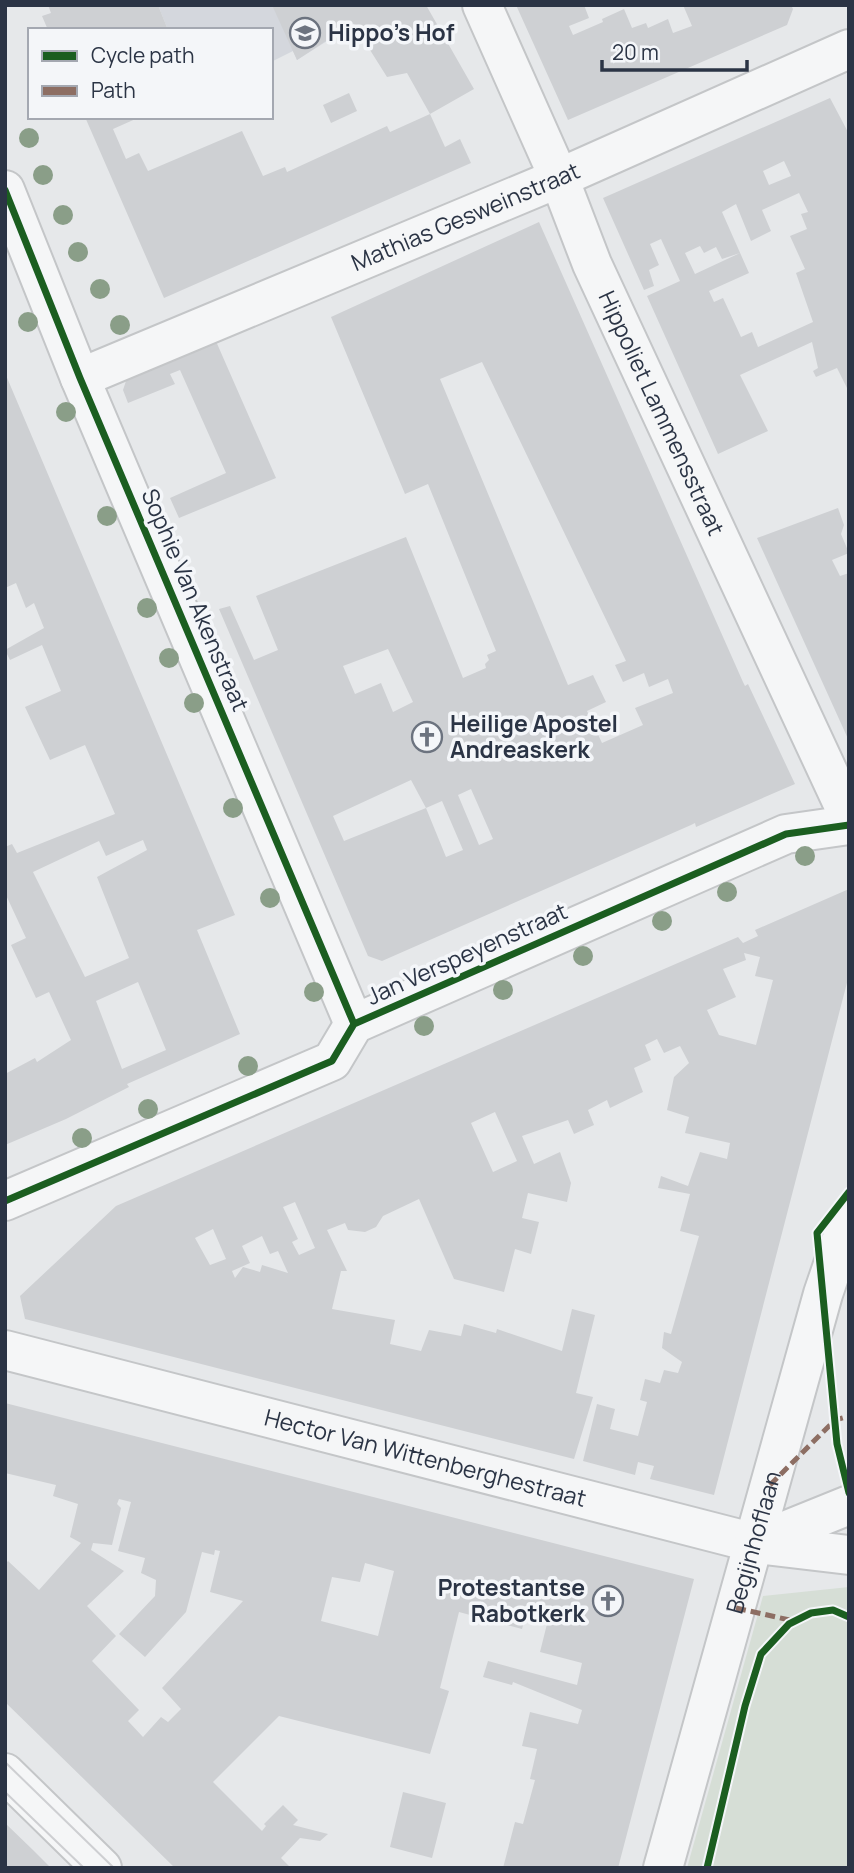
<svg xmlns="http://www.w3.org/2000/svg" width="854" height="1873" font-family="Manrope,sans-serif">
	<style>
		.built { fill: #d4d7dd }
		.green { fill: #d6ded6 }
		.building { fill: #ced0d3; fill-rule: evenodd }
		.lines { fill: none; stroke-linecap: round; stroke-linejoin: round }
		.minor-casing { stroke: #c4c6c8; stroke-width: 42 }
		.tertiary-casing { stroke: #c4c6c8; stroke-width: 42 }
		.minor { stroke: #f5f6f7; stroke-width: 38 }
		.tertiary { stroke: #f5f6f7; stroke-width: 38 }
		.tram { stroke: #cecfd2; stroke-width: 2 }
		.quiet { stroke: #8d6e63; stroke-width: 5; stroke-dasharray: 10 5; stroke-linecap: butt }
		.cycleway-casing { stroke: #f4f6f9; stroke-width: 11 }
		.cycleway { stroke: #1b5e20; stroke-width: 7 }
		.tree { fill: #8a9e88 }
		.labels { text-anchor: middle; stroke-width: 7; stroke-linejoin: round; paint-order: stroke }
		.poi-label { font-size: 23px; font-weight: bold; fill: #2b3445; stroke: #f4f6f9; text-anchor: start }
		.street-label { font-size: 23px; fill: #2b3445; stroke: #f4f6f9 }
	</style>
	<rect width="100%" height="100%" fill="#e6e8ea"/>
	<path class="built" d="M158,5H384L297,60L293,51L271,62V30H168Z"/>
	<path class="green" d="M849,1587V1868H687L763,1596Z"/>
	<path class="building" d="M48,5H158L168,30H48L42,16L51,13Z
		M272,5H426L474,89L430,114L407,73L387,77L353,23L297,60Z
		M516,5H584L589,18L569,26L573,35L603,22L602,19L624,9L632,28L646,23L648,28L668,19L673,33L692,26L683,5H791L793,9L787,25L568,120Z
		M349,93L357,111L331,123L323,105Z
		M830,98L849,134V392L837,368L816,377L813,371L818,368L812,342L740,375L768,431L718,454L647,296L680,281L661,239L650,244L659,265L649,270L654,286L644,290L603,198ZM784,161L791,176L769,185L763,171ZM799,193L808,212L801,214L807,229L790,236L805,269L796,273L813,322L758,347L752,332L741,337L723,298L714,302L709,291L749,273L722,212L736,204L751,241L771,231L762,210ZM700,246L704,253L716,247L722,259L740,253L695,274L685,253Z
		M430,114L445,147L460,139L471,163L164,298L85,117H140L113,129L126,159L139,153L148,171L242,131L263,176L285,167L287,172L387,126L390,132Z
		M539,222L743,682L745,686L748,684L795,784L696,827L695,823L691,825L382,961L368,956L219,609L230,606L254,660L278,650L256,596L406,537L463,678L486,668L485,664L489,660L487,655L496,651L428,484L405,494L331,317ZM482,362L626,661L615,665L623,682L644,673L649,687L668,679L673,693L635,708L643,725L602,743L587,711L606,702L593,675L568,685L440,379ZM388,649L413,702L393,712L381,683L355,694L343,666ZM411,780L426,808L344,841L333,816ZM471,789L493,839L479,845L458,795ZM442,801L463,850L446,857L426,808Z
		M215,339L276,478L179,518L170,498L226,473L180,370L170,374L175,384L128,403L123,390L126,381Z
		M5,373L235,915L197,930L240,1034L127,1084L129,1087L66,1119L5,1145V1074L35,1058L37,1062L71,1040L49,992L36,998L11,945L26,938L5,893V847L12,844L17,853L115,814L85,745L50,760L25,707L61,691L42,645L10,660L5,650L44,628L34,603L26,608L16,583L5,588ZM143,840L147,850L97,877L129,958L85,977L33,872L99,841L106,856ZM138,982L166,1050L122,1069L96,1001Z
		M838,508L844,525L841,534L849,553L832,560L840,576L849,573V741L757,538Z
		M849,889V975L714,1495L650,1479L654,1466L638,1462L635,1475L583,1461L597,1404L615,1409L610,1429L638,1436L647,1402L640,1400L645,1379L660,1383L664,1370L678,1373L682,1362L662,1348L664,1332L671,1334L699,1236L680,1231L690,1194L658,1188L661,1176L688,1186L700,1152L727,1159L730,1143L685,1133L689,1117L667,1110L674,1077L689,1063L680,1046L664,1053L657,1039L645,1045L651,1060L634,1068L643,1092L610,1108L607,1100L588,1110L594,1125L574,1134L568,1120L522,1136L534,1164L560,1152L571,1183L567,1202L528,1193L522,1218L539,1222L531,1254L515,1249L504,1292L454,1279L419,1199L383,1216L376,1227L365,1232L348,1230L345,1223L327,1230L347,1271H341L332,1309L395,1320L390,1344L421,1351L429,1330L461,1336L464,1324L496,1333L497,1329L562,1351L572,1309L595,1315L576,1393L593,1397L574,1459L25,1319L20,1296L116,1206L738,937L743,943L758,936L755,930ZM744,953L760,957L755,976L773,980L756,1045L719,1035L707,1010L736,997L723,969L746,960ZM495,1112L517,1161L493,1172L471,1123ZM295,1202L315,1248L299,1255L292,1242L298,1239L283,1207ZM213,1229L226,1259L210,1265L195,1238ZM262,1236L270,1254L278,1251L288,1273L262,1265L260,1272L243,1267L235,1278L232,1271L250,1263L242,1246Z
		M5,1403L694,1579L618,1868H503L515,1822L523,1824L535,1780L530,1779L537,1749L522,1746L530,1712L578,1724L582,1710L513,1682L512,1685L483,1677L488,1661L577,1685L582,1663L540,1652L547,1624L525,1618L522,1629L459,1612L440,1688L449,1691L430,1754L279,1716L213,1782L262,1831L266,1826L264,1824L283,1805L298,1820L293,1825L328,1834L320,1841L300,1838L281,1858L291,1868H175L5,1702V1564L8,1561L39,1590L81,1543L70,1537L78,1504L53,1496L56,1485L5,1473ZM119,1499L131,1502L118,1551L145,1558L141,1573L156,1580L155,1596L119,1634L145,1657L186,1612L202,1552L214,1555L215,1550L220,1551L210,1592L243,1601L162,1688L181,1709L168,1722L161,1717L143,1737L128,1721L139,1710L92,1661L116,1636L87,1606L124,1571L91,1550L93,1543L112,1545L121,1508L117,1504ZM365,1563L394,1571L378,1636L321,1621L332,1577L360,1582Z
		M403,1792L446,1803L432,1858L390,1847Z
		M5,1823L33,1850L51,1868H5Z"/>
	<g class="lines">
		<g class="minor-casing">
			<g id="minor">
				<path id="s1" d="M482,5L559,178L592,264L849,817"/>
				<path d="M5,190L80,378L354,1024"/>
				<path id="s2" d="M80,378L559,178L849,49"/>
				<path d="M5,1201L332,1061L354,1024L786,834L849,825"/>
				<path id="s3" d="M5,1350L755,1543"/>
				<path d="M5,1773L102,1868"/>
				<path id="s4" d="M663,1868L823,1294L849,1218"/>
			</g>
		</g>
		<g class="tertiary-casing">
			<path id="tertiary" d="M755,1543L849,1505
				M757,1544L849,1555"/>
		</g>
		<use href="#minor" class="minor"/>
		<use href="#tertiary" class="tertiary"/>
		<path class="tram" d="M5,1762L114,1868
			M5,1792L84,1868"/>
		<path class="quiet" d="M770,1485L835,1420L849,1416
			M736,1608L794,1621"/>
		<g class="cycleway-casing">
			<path id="cycleway" d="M5,190L80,378L354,1024
				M849,1192L817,1233L837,1444L849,1493
				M5,1201L332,1061L354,1024L786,834L849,825
				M707,1868L745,1706L761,1654L789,1624L811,1613L833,1610L849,1617"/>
		</g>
		<use href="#cycleway" class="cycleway"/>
	</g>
	<g class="tree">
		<circle cx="29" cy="138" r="10"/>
		<circle cx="43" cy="175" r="10"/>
		<circle cx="63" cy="215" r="10"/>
		<circle cx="78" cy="252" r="10"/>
		<circle cx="100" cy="289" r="10"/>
		<circle cx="28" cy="322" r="10"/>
		<circle cx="120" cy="325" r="10"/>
		<circle cx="66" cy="412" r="10"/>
		<circle cx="107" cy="516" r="10"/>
		<circle cx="147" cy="608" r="10"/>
		<circle cx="169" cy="658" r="10"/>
		<circle cx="194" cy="703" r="10"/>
		<circle cx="233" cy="808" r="10"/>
		<circle cx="805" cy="856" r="10"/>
		<circle cx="727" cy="892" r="10"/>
		<circle cx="270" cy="898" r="10"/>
		<circle cx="662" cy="921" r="10"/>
		<circle cx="583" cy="956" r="10"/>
		<circle cx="503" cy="990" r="10"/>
		<circle cx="314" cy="992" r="10"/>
		<circle cx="424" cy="1026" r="10"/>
		<circle cx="248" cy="1066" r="10"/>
		<circle cx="148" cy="1109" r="10"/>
		<circle cx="82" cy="1138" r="10"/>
	</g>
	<defs>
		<g id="school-ring" transform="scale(1.575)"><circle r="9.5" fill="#f4f6f9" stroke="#6c737f" stroke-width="1.5"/><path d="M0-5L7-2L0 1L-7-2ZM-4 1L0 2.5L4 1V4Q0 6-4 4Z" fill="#6c737f"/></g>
		<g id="church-ring" transform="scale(1.575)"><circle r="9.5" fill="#f4f6f9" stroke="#6c737f" stroke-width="1.5"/><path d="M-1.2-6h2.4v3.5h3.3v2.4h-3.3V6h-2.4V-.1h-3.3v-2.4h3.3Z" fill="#6c737f"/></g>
	</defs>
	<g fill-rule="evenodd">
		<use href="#school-ring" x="305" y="33"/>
		<use href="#church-ring" x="427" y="737"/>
		<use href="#church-ring" x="608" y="1601"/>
	</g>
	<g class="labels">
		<g class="poi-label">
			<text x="328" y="41">Hippo's Hof</text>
			<text x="450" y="732">Heilige Apostel<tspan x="450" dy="26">Andreaskerk</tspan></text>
			<text x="585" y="1596" text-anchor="end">Protestantse<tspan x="585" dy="26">Rabotkerk</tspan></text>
		</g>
		<g class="street-label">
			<text dy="8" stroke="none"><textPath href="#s2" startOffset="418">Mathias Gesweinstraat</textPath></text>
			<text dy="8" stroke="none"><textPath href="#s1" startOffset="446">Hippoliet Lammensstraat</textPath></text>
			<text transform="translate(195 600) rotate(67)" y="8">Sophie Van Akenstraat</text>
			<text transform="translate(467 954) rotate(-24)" y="8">Jan Verspeyenstraat</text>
			<text dy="8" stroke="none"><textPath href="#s3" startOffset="434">Hector Van Wittenberghestraat</textPath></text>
			<text dy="8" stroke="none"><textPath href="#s4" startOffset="338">Begijnhoflaan</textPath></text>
		</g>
	</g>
	<rect width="854" height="1873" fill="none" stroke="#2b3445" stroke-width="14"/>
	<rect x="28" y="28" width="245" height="91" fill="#f4f6f9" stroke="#a4a8b1" stroke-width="2"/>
	<rect x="42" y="51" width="35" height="10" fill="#1b5e20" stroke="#a4a8b1" stroke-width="2"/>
	<text x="91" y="63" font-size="21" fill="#2b3445">Cycle path</text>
	<rect x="42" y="86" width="35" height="10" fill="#8d6e63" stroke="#a4a8b1" stroke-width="2"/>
	<text x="91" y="98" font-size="21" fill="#2b3445">Path</text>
	<path d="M602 60v10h145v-10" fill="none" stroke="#2b3445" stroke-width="3.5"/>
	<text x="612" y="60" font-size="21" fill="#2b3445" stroke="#f4f6f9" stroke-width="5" paint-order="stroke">20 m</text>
</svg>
